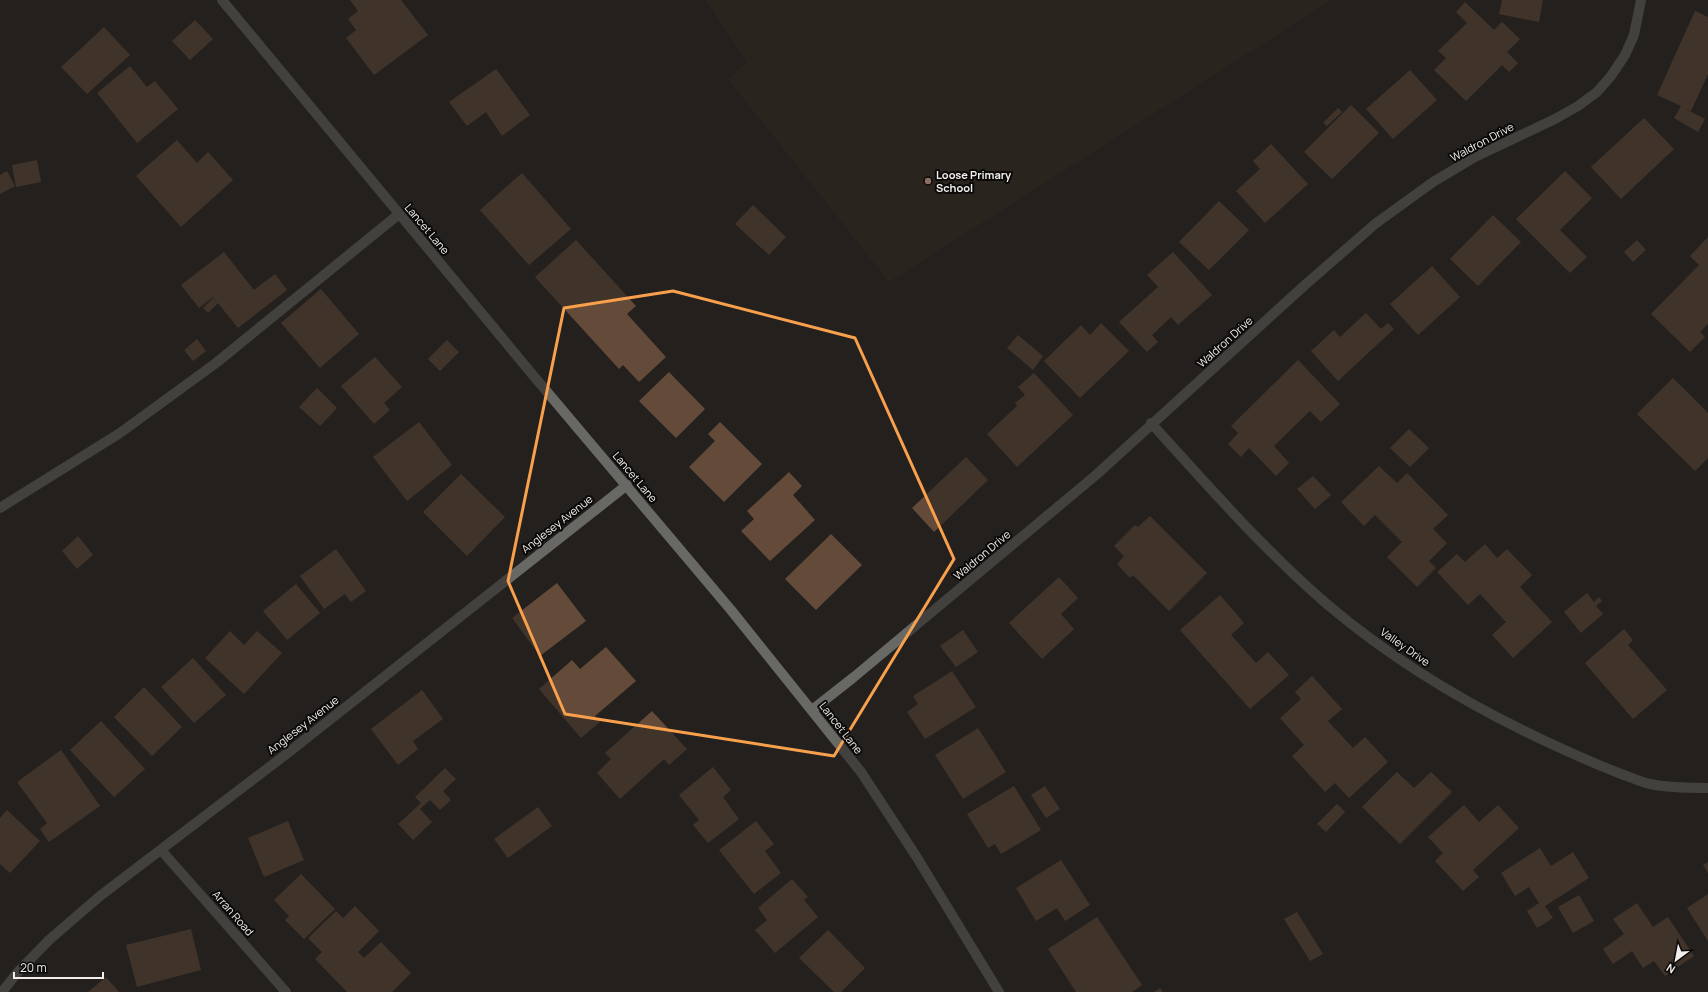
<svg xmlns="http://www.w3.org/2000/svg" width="1708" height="992" font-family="Manrope,sans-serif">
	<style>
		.built { fill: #312821 }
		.building { fill: #634a39 }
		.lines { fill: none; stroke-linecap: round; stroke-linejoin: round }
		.street { stroke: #686865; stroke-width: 10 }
		.marked { fill: none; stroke: #f9a04d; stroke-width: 3; stroke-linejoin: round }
		.education-dot { fill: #8d6e63; stroke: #0c0a09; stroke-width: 1.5 }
		.labels { text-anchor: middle; stroke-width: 4; stroke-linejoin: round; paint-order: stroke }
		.street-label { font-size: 11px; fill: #f1eeec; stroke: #0c0a09 }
		.poi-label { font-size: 11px; font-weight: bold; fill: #f1eeec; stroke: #0c0a09; text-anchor: start }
	</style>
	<rect width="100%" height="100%" fill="#24201e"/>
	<path class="built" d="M706,0H1332L889,282L728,79L747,62Z"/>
	<path class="building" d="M350,0H401L428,35L374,75L346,38L356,30L348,19L358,11Z
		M1502,0H1543L1539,22L1499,14Z
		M1465,2L1494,30L1502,22L1520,39L1507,52L1518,63L1509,72L1502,65L1466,101L1434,70L1446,58L1438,51L1467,23L1456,12Z
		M1695,11L1708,17V74L1691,111L1684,108L1705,119L1698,132L1674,118L1681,106L1657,95Z
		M195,20L213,39L190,60L172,41Z
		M104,27L130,55L87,94L61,67Z
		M130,66L147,87L155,81L178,109L137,143L97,93Z
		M496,69L530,115L502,136L486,112L467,126L449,102Z
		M1410,70L1437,100L1393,139L1366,109Z
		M1351,105L1379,133L1332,179L1304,152Z
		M1338,108L1342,112L1327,126L1323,123Z
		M1644,118L1674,149L1621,199L1591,167Z
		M177,140L197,163L208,152L233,180L181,227L136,176Z
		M1271,144L1308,184L1265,223L1236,191L1260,169L1253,161Z
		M37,160L41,182L16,187L12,165Z
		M7,171L15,186L0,194V175Z
		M1565,171L1592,198L1560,230L1587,257L1570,273L1516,219Z
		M522,173L571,229L529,265L480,210Z
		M1219,201L1249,230L1209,270L1179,242Z
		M753,205L786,237L769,255L735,224Z
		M1493,215L1521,242L1478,286L1450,259Z
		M1708,237V324L1700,332L1705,337L1690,352L1651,314L1699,265L1690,256Z
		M576,240L636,306L627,314L666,357L639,382L623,365L619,369L535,277Z
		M1637,240L1646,250L1633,262L1624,252Z
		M224,252L254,290L275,274L287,290L238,328L213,297L199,308L181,285Z
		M1173,252L1212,295L1178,325L1171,317L1152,335L1158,342L1147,352L1119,322L1158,287L1147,275Z
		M1432,266L1460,297L1418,335L1390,304Z
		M321,289L359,334L320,368L281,323Z
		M213,298L218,303L208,313L203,308Z
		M1366,313L1381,329L1388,323L1394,329L1338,381L1311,351L1334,330L1340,337Z
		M1101,323L1129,351L1080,398L1044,361L1081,325L1090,335Z
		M1018,335L1043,356L1033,370L1007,348Z
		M197,339L206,351L193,361L184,350Z
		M447,340L459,352L440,371L428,359Z
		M375,357L402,387L384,403L390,410L374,424L341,386Z
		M1298,360L1340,404L1321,422L1310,411L1274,446L1289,463L1276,476L1249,448L1241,457L1228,444L1238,433L1231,426Z
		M669,372L705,409L676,438L639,401Z
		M1034,373L1073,415L1017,467L987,434L1017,406L1015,403L1025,395L1018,387Z
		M1673,378L1708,413V458L1695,471L1637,414Z
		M317,388L337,408L320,426L299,407Z
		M419,422L452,465L407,501L373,457Z
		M720,422L762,464L724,502L689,467L715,441L708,434Z
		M1409,429L1429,448L1410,467L1390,448Z
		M966,457L988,480L934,532L912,508Z
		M1379,466L1397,483L1407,473L1448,515L1433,529L1447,543L1429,561L1436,568L1417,587L1387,557L1402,542L1375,515L1364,526L1341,502Z
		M789,472L802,486L793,495L815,520L770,561L741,531L754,519L747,511Z
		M461,474L505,517L467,556L423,512Z
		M1313,476L1331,495L1315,509L1297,489Z
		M1150,516L1207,573L1169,611L1133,575L1130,578L1117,564L1124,556L1114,546L1135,525L1138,527Z
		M831,534L862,565L816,610L785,579Z
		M78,536L93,555L77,569L62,551Z
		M1485,544L1497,558L1507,549L1532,575L1520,587L1552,622L1513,658L1492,635L1506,622L1480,594L1468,605L1437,572L1457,554L1465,562Z
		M336,549L366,591L351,602L345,594L324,609L300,576Z
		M1059,577L1078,598L1061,614L1074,629L1042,659L1009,623Z
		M557,583L586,621L540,656L512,618Z
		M296,584L320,613L287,640L263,611Z
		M1587,593L1594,602L1599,597L1602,601L1596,606L1603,614L1581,633L1564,612Z
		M1220,595L1244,623L1231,635L1256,663L1268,652L1289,675L1250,709L1180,630Z
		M1624,629L1633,640L1628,645L1667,690L1633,719L1585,663Z
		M963,630L978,652L956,667L940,646Z
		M230,631L244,645L257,631L282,653L244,694L205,658Z
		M606,647L636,681L595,716L600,722L581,738L539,689L572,660L580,669Z
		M193,658L226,695L194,723L161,687Z
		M952,671L976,707L925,739L907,712L918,704L913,696Z
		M1312,676L1342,709L1328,721L1353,748L1365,737L1388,762L1349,798L1335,783L1325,792L1292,756L1304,745L1280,718L1301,699L1295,692Z
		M144,687L182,727L152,756L114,717Z
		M422,690L443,719L413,741L418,749L398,765L371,729Z
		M652,711L687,749L669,765L664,759L620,799L597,773L611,759L605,753Z
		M101,721L145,769L114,797L70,750Z
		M978,728L1006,772L963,799L935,755Z
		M61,750L100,806L49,842L40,829L47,823L17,782Z
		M713,767L731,790L723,797L739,819L708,843L693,825L699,820L679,795Z
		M445,768L456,779L443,791L451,800L440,810L430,800L420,809L432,822L413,840L398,824L421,803L415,797Z
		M1397,772L1414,788L1431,772L1452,792L1400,844L1362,807Z
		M1014,786L1041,830L1001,854L995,844L988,848L967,814Z
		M1045,786L1060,809L1046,818L1031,795Z
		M1337,804L1345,812L1326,832L1317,824Z
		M1464,805L1479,822L1498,805L1519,828L1473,870L1479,877L1463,891L1435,861L1443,853L1428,837Z
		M538,807L552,826L508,858L494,839Z
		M7,810L40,841L10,873L0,864V818Z
		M288,821L304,860L264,877L248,838Z
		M756,821L774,844L765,851L781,873L754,894L719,850Z
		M1540,848L1551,866L1573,852L1589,878L1545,906L1553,918L1537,928L1527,911L1539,903L1529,887L1515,896L1501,873Z
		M1061,860L1090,905L1065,921L1057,908L1036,921L1016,888Z
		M1708,862V873L1703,865Z
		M301,874L335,909L304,939L285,920L289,916L274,900Z
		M792,879L808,897L804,900L818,917L775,953L755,930L767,920L758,908Z
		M1708,894V941L1687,908Z
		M1579,895L1594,921L1573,933L1558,907Z
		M1637,903L1653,927L1668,917L1694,956L1665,976L1654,961L1643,968L1632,951L1613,964L1603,949L1624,934L1613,919Z
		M355,906L379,931L358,952L364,958L381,942L411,973L392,992H347L315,959L322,952L308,938L336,911L343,918Z
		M1297,912L1323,954L1310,961L1284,919Z
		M1097,917L1142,985L1132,992H1076L1048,949Z
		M191,929L201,970L137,987L126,945Z
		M828,930L865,968L841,992H834L799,958Z
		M106,977L119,992H88Z
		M1160,988L1163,992H1154Z"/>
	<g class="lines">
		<path class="street" d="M222,0L532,374L731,610L861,772L916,856L999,992
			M1151,423C1208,486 1264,550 1328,605C1393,660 1468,705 1545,741C1571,753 1597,765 1624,775C1633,778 1641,782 1650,784C1669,788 1689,788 1708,788
			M0,508L120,433L216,363L399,214
			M812,710L854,677L1096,475L1305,285L1375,224L1433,182L1475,157L1555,119L1578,106L1597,92L1611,76L1625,55L1634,35L1641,0
			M161,850L286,992
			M2,992L17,973L49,940L100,896L289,752L627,485"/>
	</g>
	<path d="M0 0H1708V992H0ZM673,291L855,338L954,559L834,756L565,714L508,581L564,308Z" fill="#24201e" fill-opacity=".55" fill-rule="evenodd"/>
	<path class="marked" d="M673,291L855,338L954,559L834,756L565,714L508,581L564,308Z"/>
	<circle class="education-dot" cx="928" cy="181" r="4"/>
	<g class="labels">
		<g class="street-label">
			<text transform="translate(1482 142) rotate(-28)" y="4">Waldron Drive</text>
			<text transform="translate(427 229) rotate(50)" y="4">Lancet Lane</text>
			<text transform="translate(1225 342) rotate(-42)" y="4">Waldron Drive</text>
			<text transform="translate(635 477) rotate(50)" y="4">Lancet Lane</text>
			<text transform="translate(557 524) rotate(-38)" y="4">Anglesey Avenue</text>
			<text transform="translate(982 555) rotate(-40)" y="4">Waldron Drive</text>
			<text transform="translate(1405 647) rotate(35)" y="4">Valley Drive</text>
			<text transform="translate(303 725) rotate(-38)" y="4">Anglesey Avenue</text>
			<text transform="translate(841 728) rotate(52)" y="4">Lancet Lane</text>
			<text transform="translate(233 913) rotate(49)" y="4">Arran Road</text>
		</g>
		<g class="poi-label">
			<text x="936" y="179">Loose Primary<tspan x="936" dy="13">School</tspan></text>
		</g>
	</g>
	<g transform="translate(1676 960) rotate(212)" stroke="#0c0a09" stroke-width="3" paint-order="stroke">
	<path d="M0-3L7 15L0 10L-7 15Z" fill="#f1eeec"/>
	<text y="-6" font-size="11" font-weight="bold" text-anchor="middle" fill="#f1eeec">N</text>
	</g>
	<path d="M14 972v6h89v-6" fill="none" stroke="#f1eeec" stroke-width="2"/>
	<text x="20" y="972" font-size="12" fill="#f1eeec" stroke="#0c0a09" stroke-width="3" paint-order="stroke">20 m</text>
</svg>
